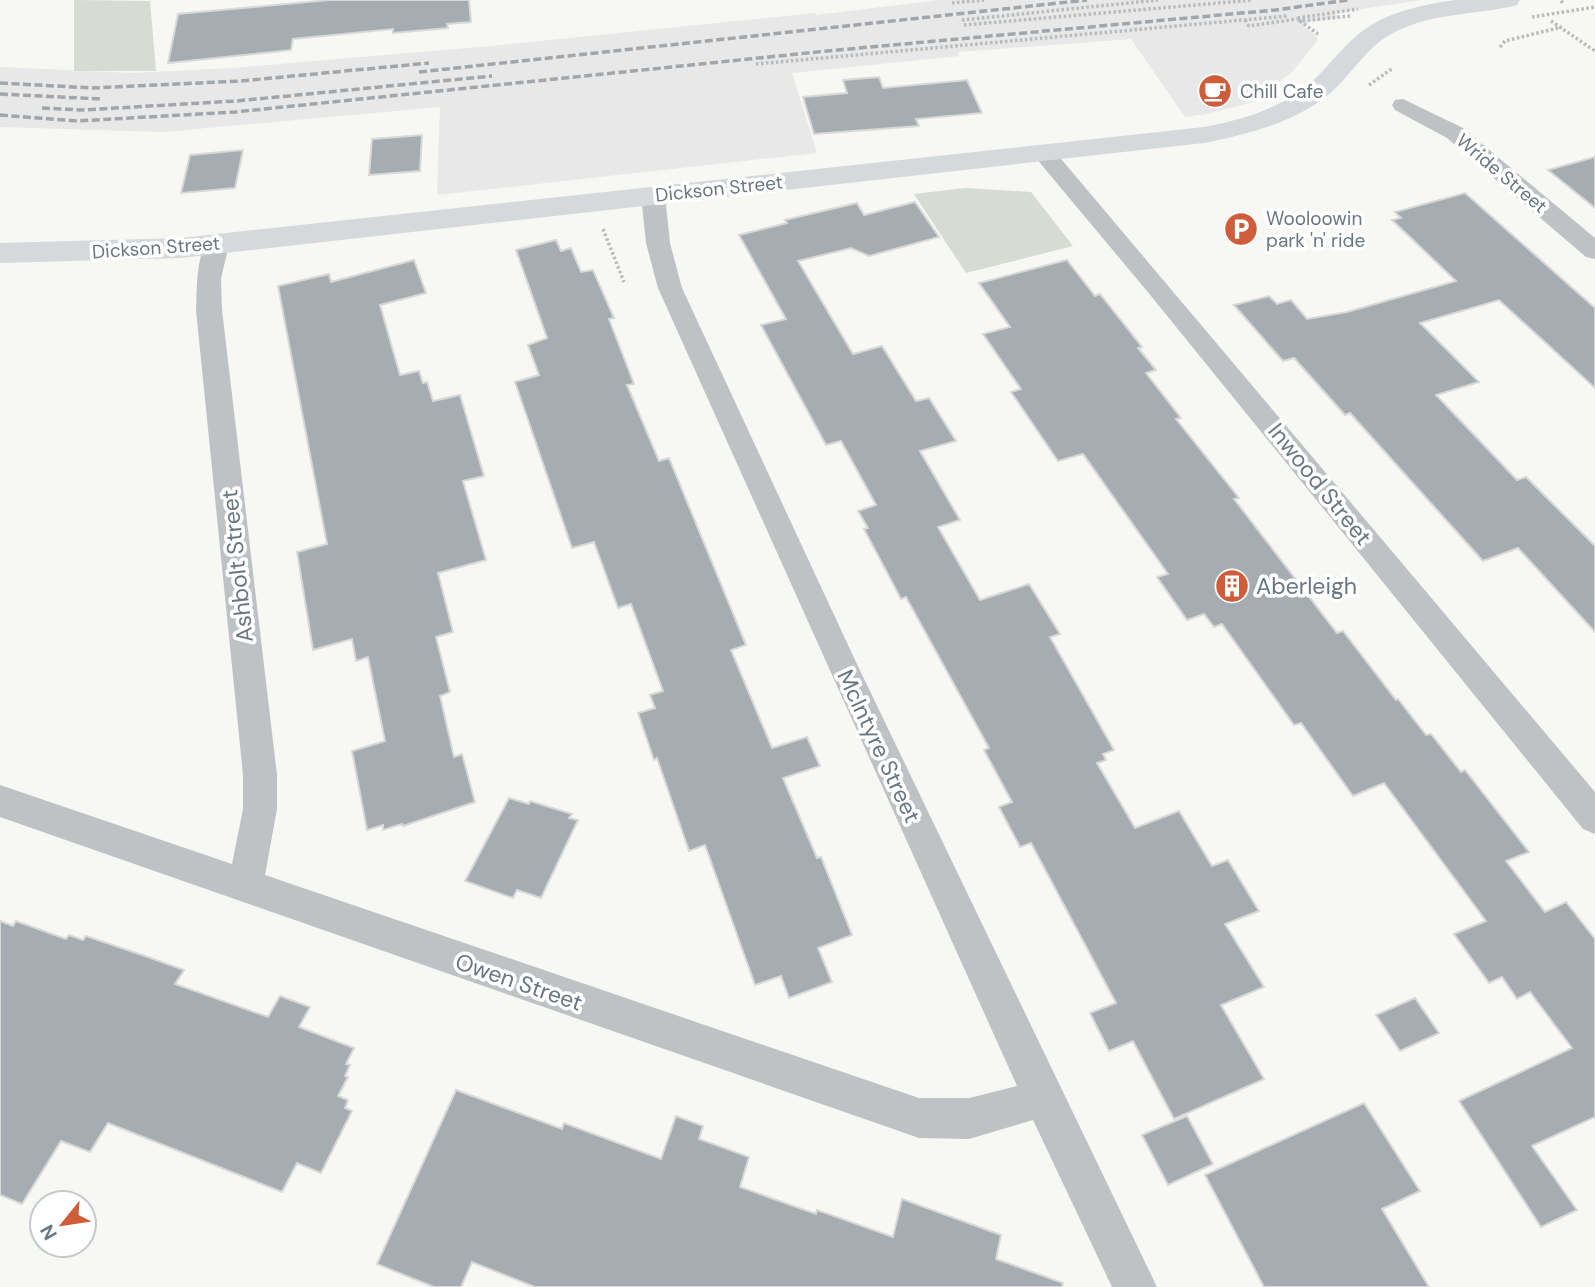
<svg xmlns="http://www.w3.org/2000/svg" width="1595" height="1287" font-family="'DM Sans',sans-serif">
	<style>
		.built { fill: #e7e8e7 }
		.green { fill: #d6dbd4 }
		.building { fill: #a6adb2; stroke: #d8d8d7; stroke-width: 2 }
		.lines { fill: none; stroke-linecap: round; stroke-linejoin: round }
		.path { stroke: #b8bbbd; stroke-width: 3.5; stroke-dasharray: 2.5 2.5; stroke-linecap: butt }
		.street { fill: #bec2c5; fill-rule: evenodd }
		.secondary { fill: #d5d9dc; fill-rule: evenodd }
		.rail { stroke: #a0a6ab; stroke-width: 3.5; stroke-dasharray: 8 3.5; stroke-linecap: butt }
		.labels { text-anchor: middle; stroke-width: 7; stroke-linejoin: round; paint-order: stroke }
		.far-poi-label { font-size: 19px; fill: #697782; stroke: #fff; text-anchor: start }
		.far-street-label { font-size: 19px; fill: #697782; stroke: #fff }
		.street-label { font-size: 23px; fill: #697782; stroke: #fff }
		.poi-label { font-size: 23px; fill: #697782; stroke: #fff; text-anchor: start }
	</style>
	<rect width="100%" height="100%" fill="#f7f7f4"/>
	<path class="built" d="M939,0H1421L1336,13L1339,18L1305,23L1307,25L1303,26L1315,35L1318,40L1292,72L1252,102L1207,114L1185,117L1131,39L958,52L959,56L792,73L817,153L437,195L440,107L163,132L0,127V67L131,73L234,68L491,46L815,13L816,15Z"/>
	<path class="green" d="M74,0L150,1L156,71H74Z
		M965,188L1031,192L1073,246L966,273L914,194Z"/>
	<path class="building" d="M329,0H469L471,22L447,24L448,28L393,33V29L293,39L291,50L168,63L178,14Z
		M879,77L883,88L967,80L982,113L916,119L919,126L814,134L803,97L847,93L843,80Z
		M422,135L420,171L369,175L372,139Z
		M243,150L235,188L181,193L190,155Z
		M1595,157V208L1548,170Z
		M1465,193L1595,308V388L1499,300L1420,323L1479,382L1436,395L1517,480L1526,477L1595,546V632L1518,548L1483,561L1350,413L1345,415L1294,358L1283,361L1234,305L1269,296L1277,304L1291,300L1307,319L1347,312L1456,281L1392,220L1401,218L1395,212Z
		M915,202L939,237L869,256L851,248L798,261L853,354L882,346L916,401L929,398L956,441L920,451L960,520L938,527L980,600L1029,584L1060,634L1050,637L1114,750L1103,754L1106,760L1097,763L1135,828L1179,811L1212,866L1228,860L1259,911L1225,924L1264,987L1221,1005L1264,1079L1174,1119L1133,1041L1109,1051L1090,1013L1116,1003L1031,843L1020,847L999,807L1012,802L984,750L989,748L906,597L901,599L864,529L868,528L858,511L876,505L841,441L826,445L761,325L786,319L739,235L787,223L785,220L857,203L864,215Z
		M556,240L561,251L571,248L581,272L593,270L614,318L609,319L634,384L627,385L659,461L669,458L746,645L731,650L772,748L807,737L820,766L783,778L817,858L821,857L852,935L818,948L832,982L789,998L781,976L755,985L705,845L689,851L657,758L654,760L638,713L655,708L650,695L663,691L631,604L618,608L594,542L572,548L515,382L539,375L528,345L547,338L516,250Z
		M414,260L426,293L380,305L400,375L419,371L423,383L427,382L433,401L460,395L484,476L463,481L486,560L438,573L453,632L436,637L450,692L440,696L454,757L462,754L475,802L403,826L402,824L383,830V825L367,830L352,751L385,741L368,657L356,661L352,639L313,650L297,552L327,544L278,286L329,274L331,282Z
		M1067,260L1095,296L1100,294L1142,347L1138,348L1156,370L1146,373L1181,418L1176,419L1239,498L1234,499L1337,633L1343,631L1396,700L1398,699L1426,735L1431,734L1461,772L1465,770L1529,852L1506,861L1545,912L1566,902L1595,939V1117L1532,1146L1577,1210L1541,1227L1459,1101L1572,1048L1530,992L1517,999L1502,977L1489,983L1454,934L1486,921L1384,783L1353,796L1301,723L1294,725L1222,624L1214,627L1204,614L1187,620L1157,577L1168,574L1083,454L1058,461L1011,392L1021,389L983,334L1010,327L979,283Z
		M509,798L529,804L530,801L572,814L569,818L578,820L541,898L517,890L513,898L465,881Z
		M0,921L13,926L16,921L66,939L69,935L83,940L86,936L145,956L184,970L175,984L268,1017L280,996L310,1007L299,1027L354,1048L346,1064L350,1065L345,1076L348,1077L338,1096L348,1100L345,1108L352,1111L321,1173L297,1163L282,1192L108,1123L90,1152L61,1141L22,1204L0,1195Z
		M1415,998L1439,1033L1400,1051L1376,1015Z
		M456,1090L562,1129L564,1123L661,1159L676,1116L703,1126L699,1139L749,1157L740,1187L816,1214L817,1210L893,1237L902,1199L1001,1235L996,1259L1063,1283L1062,1287H535L472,1262L461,1287H434L377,1264Z
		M1364,1103L1420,1191L1382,1209L1429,1287H1264L1205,1175Z
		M1187,1116L1213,1164L1168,1185L1142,1135Z"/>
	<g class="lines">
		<path class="path" d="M1561,1L1563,3
			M952,3L984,0
			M1350,16L1300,21L1297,18L1358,9
			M1532,17L1595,7
			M962,20L1158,0
			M1245,20L1249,26L1297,19
			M1300,21L1318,34
			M1551,21L1595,51
			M964,25L1253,0
			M1500,47L1505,41L1562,27
			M756,64L1287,16
			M1369,85L1393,68
			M603,229L624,282"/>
		<path class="street" d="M1403,99L1463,128L1595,238V259L1586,257L1447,138L1395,110L1392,105L1395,100Z
			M1043,145L1051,147L1595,792V834L1583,829L1147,291L1035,157L1032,152L1035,147Z
			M653,188L661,190L665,195L670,243L682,288L855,660L1157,1287H1112L1033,1120L969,1139L919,1138L0,817V785L232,864L243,809V775L196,310C197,287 196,258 208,239L217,236L226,239L229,244L221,279L222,310L277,775V809L265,875L919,1098H969L1017,1086L658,288L646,243L641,195L645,190Z"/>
		<path class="secondary" d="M1455,0H1520L1517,5C1473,16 1427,12 1388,36C1368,48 1355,68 1339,85C1303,121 1252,133 1204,143L180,258L0,263V243L180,238L1204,127C1236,121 1268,112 1296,94C1319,79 1334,56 1354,38C1381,13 1420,5 1455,0Z"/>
		<path class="rail" d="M419,72L1087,0
			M0,83L92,88L241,81L429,63
			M0,94L101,99
			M42,108L82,110L236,101L492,76
			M0,115L77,121L235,112L827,51L1275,10L1348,0"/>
	</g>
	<defs>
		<g id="cafe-disc" transform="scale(1.75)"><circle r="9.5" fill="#cf5d3c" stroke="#fff"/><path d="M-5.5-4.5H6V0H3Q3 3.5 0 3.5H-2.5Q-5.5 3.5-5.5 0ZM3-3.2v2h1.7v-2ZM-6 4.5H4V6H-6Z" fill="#fff"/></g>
		<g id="parking-disc" transform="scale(1.75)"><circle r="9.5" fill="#cf5d3c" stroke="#fff"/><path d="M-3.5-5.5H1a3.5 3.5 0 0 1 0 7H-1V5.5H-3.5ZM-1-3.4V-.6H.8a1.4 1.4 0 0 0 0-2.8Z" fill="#fff"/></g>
		<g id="building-disc" transform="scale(1.75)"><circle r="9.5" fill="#cf5d3c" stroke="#fff"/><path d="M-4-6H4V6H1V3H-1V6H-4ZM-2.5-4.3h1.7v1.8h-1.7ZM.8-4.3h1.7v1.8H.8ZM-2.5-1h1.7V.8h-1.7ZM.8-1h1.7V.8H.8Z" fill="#fff"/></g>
	</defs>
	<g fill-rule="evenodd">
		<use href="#cafe-disc" x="1215" y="91"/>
		<use href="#parking-disc" x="1241" y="229"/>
		<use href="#building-disc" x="1232" y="586"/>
	</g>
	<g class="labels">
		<g class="far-poi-label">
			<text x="1240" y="98">Chill Cafe</text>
			<text x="1266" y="225">Wooloowin<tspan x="1266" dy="22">park 'n' ride</tspan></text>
		</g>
		<g class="far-street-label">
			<text transform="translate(1502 173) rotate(40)" y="7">Wride Street</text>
			<text transform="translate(719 188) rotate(-6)" y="7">Dickson Street</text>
			<text transform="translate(156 247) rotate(-4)" y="7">Dickson Street</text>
		</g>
		<g class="street-label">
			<text transform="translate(1320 484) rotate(51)" y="8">Inwood Street</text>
			<text transform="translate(237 566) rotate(-96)" y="8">Ashbolt Street</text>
			<text transform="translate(879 746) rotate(65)" y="8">McIntyre Street</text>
			<text transform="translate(519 982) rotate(19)" y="8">Owen Street</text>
		</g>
		<g class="poi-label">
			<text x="1256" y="594">Aberleigh</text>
		</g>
	</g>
	<g transform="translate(63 1224) rotate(240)"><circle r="33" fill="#ffffff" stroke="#c3c9cd" stroke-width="2"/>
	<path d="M0-5L12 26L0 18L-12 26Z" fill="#cf5d3c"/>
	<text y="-10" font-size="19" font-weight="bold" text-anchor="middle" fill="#697782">N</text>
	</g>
</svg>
